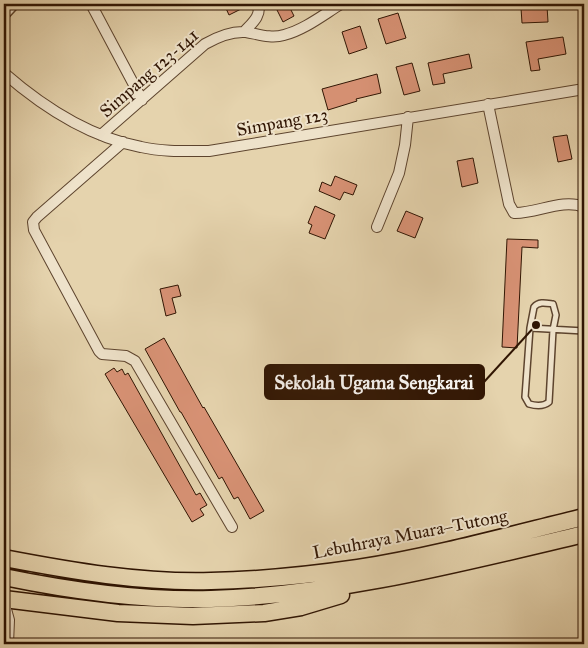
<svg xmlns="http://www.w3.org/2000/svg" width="588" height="648" font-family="'IM FELL Great Primer',serif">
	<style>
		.building { fill: #d89275; stroke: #301503 }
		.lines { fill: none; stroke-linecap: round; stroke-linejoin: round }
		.service-casing { stroke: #5d442e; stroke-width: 8 }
		.minor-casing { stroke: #5d442e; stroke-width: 12 }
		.trunk-casing { stroke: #301503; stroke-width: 19 }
		.service { stroke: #eee2ca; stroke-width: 5 }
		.minor { stroke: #eee2ca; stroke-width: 10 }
		.trunk { stroke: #e5d3ad; stroke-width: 16 }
		.labels { text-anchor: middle; stroke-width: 4; stroke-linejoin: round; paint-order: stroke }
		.street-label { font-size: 18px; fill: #301503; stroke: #eee2ca }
		.leader { fill: none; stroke: #301503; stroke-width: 2 }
		.callout-dot { fill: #301503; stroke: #eee2ca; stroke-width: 2 }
		.callout { fill: #301503; stroke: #301503; stroke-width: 2 }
		.callout-label { font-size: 19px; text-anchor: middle; font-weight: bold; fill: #fff }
	</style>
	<rect width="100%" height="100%" fill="#e5d3ad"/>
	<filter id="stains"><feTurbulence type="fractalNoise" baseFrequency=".004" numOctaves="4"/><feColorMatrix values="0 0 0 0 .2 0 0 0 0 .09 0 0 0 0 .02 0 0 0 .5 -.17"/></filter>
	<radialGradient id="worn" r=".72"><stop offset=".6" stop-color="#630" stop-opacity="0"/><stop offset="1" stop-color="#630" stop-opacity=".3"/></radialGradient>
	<path class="building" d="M224,4H251L229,15Z
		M280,4H288L294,16L283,22L275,6Z
		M547,6L548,22L522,23L521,8Z
		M398,13L406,38L386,44L378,19Z
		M360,26L367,48L349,54L342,32Z
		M563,37L566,54L538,59L540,70L531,71L526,42Z
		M469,54L472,68L443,74L445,83L433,85L428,63Z
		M412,63L420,91L404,95L396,67Z
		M377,74L381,93L356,99L357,101L328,110L322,89Z
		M567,135L572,159L558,162L553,137Z
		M473,158L478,183L462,187L457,161Z
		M335,176L357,185L353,195L344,192L340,200L319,191L322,182L331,186Z
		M315,206L335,215L325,239L309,233L312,225L308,223Z
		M406,211L423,218L415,238L397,231Z
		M507,239L538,240V248L522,247L517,348L502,347Z
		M178,285L181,296L172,298L176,313L166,316L160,289Z
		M164,338L203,408L204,407L264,511L250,519L238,497L234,499L222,477L219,479L181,412H180L145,349Z
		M114,368L117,372L122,369L125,375L128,373L196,495L200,493L207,505L200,509L204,515L192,522L105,374Z"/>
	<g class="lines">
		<g class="service-casing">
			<path id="service" d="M4,18L17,4
				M530,328L534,307C539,301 546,303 553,304L556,315L553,330L549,402C543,407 536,406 529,404L525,397L530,328L584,331"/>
		</g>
		<g class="minor-casing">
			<path id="minor" d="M91,4L142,100
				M244,32C251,24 262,16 258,4
				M4,73C43,107 89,137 141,147C163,152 186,151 209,151L584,89
				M488,104L509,204L514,213C536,214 562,198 584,207
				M101,135L205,44C217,37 232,31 246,32C258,34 271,39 284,35C304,30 323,15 341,4
				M123,142L37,217L33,222L34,230L99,351L102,354L126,356L135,361L232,527
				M377,227L399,173L405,145L408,117
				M4,602L9,620L8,644"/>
		</g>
		<g class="trunk-casing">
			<path id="trunk" d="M4,558C72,571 141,583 211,581C260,580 310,575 358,568C434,556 510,535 584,517
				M4,577C72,591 141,601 211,599C338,595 461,563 584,534
				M4,599L118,613L193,616L264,613L301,607L341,595"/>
		</g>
		<use href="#service" class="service"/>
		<use href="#minor" class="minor"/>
		<use href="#trunk" class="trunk"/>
	</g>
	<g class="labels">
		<g class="street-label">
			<text transform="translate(149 73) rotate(-41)" y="6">Simpang 123-141</text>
			<text transform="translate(282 122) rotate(-10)" y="6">Simpang 123</text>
			<text transform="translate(410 534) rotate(-11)" y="6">Lebuhraya Muara–Tutong</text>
		</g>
	</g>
	<path class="leader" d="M536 325L484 382"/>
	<circle class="callout-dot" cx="536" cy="325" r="5"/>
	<rect class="callout" x="265" y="365" width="219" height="34" rx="5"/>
	<g class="callout-label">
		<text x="374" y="389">Sekolah Ugama Sengkarai</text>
	</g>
	<rect width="588" height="648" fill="none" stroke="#e5d3ad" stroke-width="20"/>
	<rect x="5" y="5" width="578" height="638" fill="none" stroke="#301503" stroke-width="2.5"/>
	<rect x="10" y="10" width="568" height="628" fill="none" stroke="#301503"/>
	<rect width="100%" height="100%" filter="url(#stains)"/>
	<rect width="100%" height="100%" fill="url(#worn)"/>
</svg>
